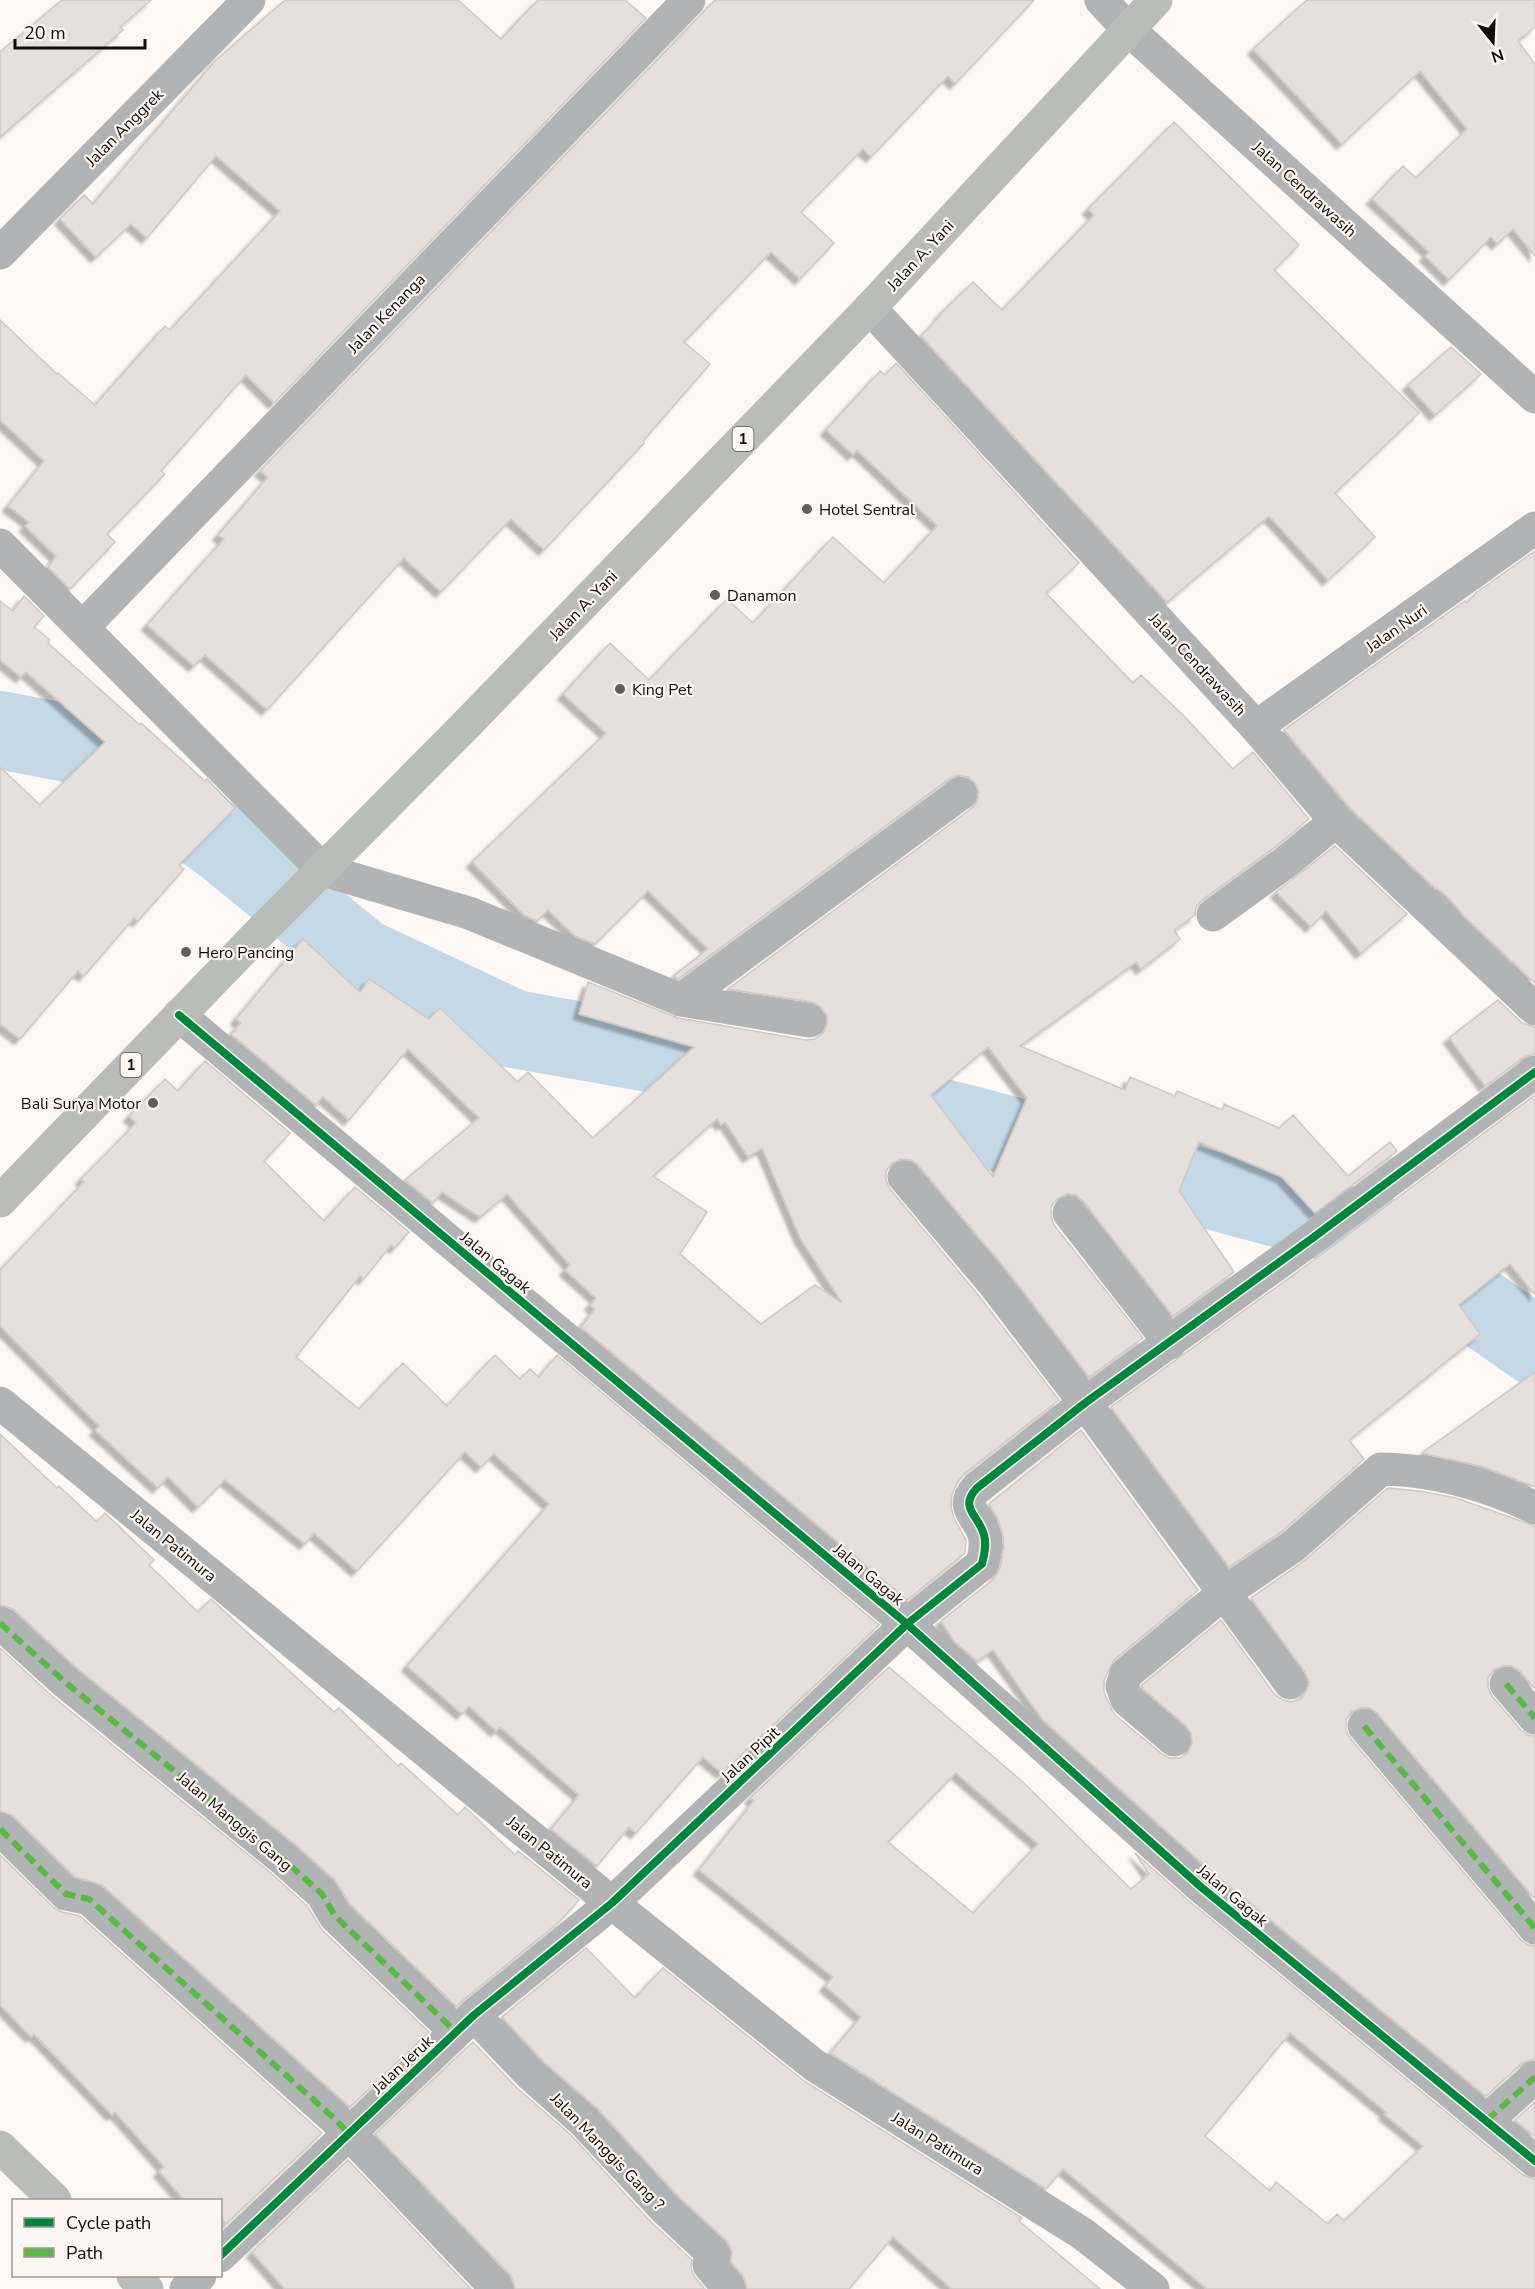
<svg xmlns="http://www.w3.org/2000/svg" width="1535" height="2289" font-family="'Nunito Sans',sans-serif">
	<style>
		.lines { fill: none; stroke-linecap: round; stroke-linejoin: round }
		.river { stroke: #c4d8e6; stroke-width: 78 }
		.building { fill: #e5e0de; stroke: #cec9c7; stroke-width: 1.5; fill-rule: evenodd; filter: url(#shadow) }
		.minor { stroke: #b2b3b4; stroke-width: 33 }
		.highway { stroke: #babcba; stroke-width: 33 }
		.quiet { stroke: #58b947; stroke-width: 6; stroke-dasharray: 12 6; stroke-linecap: butt }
		.cycleway-casing { stroke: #fdf7f3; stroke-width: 11 }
		.cycleway { stroke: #00873e; stroke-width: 8 }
		.poi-dot { fill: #625e5b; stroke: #fdf7f3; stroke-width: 2 }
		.labels { text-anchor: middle; stroke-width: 4.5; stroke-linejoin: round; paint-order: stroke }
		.shield { fill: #fdf7f3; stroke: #57524e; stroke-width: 1.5 }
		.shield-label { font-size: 15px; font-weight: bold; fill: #100b08 }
		.street-label { font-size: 16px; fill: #100b08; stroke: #fdf7f3 }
		.poi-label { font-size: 16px; fill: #100b08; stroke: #fdf7f3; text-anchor: start }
	</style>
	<defs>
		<filter id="shadow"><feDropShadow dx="-5.5" dy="5.5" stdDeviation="1.5" flood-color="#0004"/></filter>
	</defs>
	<rect width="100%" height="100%" fill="#fbf8f5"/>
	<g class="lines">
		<path class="river" d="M0,730L89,747L227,847L361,957L514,1029L756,1072L967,1124L1336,1224L1367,1228L1535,1346"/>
	</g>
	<path class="building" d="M62,0H151L120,27L123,30L0,137V52Z
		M285,0H458L501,39L538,0H625L646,18L274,403L246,375L161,471L165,474L107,534L115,542L70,589L48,567L56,556L25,526L29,522L8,506L44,461L0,420V320L57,374L58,373L95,405L165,326L170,330L280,211L216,156L147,238L131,224L96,257L60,219L84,195L93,204L216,60Z
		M715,0H1034L955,84L948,76L871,157L863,149L801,212L834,243L800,279L771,252L684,342L710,364L643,441L644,443L544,550L511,519L441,592L404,558L267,710L205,655L194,666L147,625L224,539L218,535L268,477L260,471Z
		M1307,0H1535V27L1518,41L1535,64V256L1513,229L1497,244L1491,237L1449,280L1425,256L1429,252L1372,199L1403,166L1416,178L1467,129L1420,71L1342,144L1253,49Z
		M1174,122L1299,245L1274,270L1419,413L1335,493L1375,537L1328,580L1269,516L1167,602L921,336L940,316L939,315L973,282L1002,310L1094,215L1088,209Z
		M1451,347L1481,374L1435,415L1408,385Z
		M896,363L1079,563L1046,593L1133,683L1141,675L1185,717L1233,769L1253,752L1309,819L1275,847L1202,900L1196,907L1195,915L1174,930L1180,939L1141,969L1136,962L1020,1046L1125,1090L1130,1077L1175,1096L1177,1091L1222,1110L1224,1104L1279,1128L1293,1115L1348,1176L1390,1142L1397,1151L1315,1213L1282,1177L1199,1142L1179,1191L1234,1272L1173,1316L1084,1202L1076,1195L1067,1194L1058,1198L1051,1206V1216L1054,1225L1143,1338L1089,1377L1009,1273L918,1165L911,1160L901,1159L892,1163L886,1171V1180L890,1189L979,1296L1059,1400L965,1473L957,1483L952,1495L951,1507L954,1518L966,1540L965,1553L907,1600L581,1327L595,1309L590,1305L596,1298L565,1270L570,1265L507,1194L480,1217L442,1192L433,1203L405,1180L479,1118L408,1049L349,1120L323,1097L316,1105L231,1034L241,1023L236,1019L303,939L360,992L369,979L429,1019L440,1008L518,1082L528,1072L593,1138L694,1047L579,1014L588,982L678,1018L806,1040L815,1039L823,1033L827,1025V1015L820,1006L812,1002L728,989L971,809L977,802L979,792L975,783L968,777L958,775L949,779L678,979L673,976L708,949L648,891L595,944L575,936L548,910L537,921L524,915L472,862L606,733L563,694L610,643L649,680L727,599L753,623L833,537L884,583L937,526L857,450L853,455L826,430L880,371L885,375ZM988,1047L1027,1098L993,1177L931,1095ZM717,1119L721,1125L725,1122L748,1157L762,1148L800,1238L842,1303L815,1285L761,1324L680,1254L707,1212L653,1176Z
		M1535,551V983L1464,916L1447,896L1437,888L1436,889L1350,808L1284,730L1465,601L1467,603L1476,593Z
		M24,596L44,616L34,627L50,640L48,643L140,725L141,723L205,781L207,779L235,808L179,865L184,869L138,921L134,918L84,976L78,971L20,1039L0,1024V767L40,805L105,742L26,672L21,677L0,660V601L13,611Z
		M1335,846L1407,914L1361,953L1326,911L1311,927L1276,892Z
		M1498,1000L1522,1023L1535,1027V1054L1524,1057L1485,1086L1449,1038Z
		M205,1061L290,1133L264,1161L324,1221L355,1187L409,1232L395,1248L391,1245L364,1279L360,1276L296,1357L359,1409L403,1363L447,1406L495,1355L520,1379L530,1369L539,1377L557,1355L879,1625L722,1773L703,1757L636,1833L629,1827L597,1866L551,1829L579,1795L500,1727L496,1731L469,1706L462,1714L407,1666L549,1504L494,1454L481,1467L465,1452L357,1571L314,1533L305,1544L225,1480L198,1507L168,1477L158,1488L95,1430L99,1426L0,1326V1270L84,1182L81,1179L136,1123L129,1116L165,1079L178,1091Z
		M1535,1095V1295L1510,1264L1459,1305L1480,1334L1349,1440L1364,1459L1281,1532L1229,1567L1111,1407L1325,1252Z
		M1535,1372V1487L1484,1467L1422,1453Z
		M1081,1430L1198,1590L1114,1660L1104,1680V1692L1114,1714L1162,1754L1170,1758H1180L1188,1753L1192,1743L1191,1733L1186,1726L1143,1689L1142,1685L1221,1620L1275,1695L1283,1700L1291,1702L1302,1698L1307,1690L1309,1682L1305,1672L1251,1598L1304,1561L1388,1488L1419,1491L1456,1498L1535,1526V1689L1520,1671L1512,1666H1503L1493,1670L1488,1678V1687L1492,1696L1521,1730L1528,1735L1535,1736V1899L1378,1714L1370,1708H1360L1351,1712L1346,1720V1730L1350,1738L1521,1940L1528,1945L1535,1946V2059L1522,2063L1486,2096L1213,1873L1042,1719L993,1650L977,1661L955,1642L941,1621L994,1579L1000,1568L1004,1548L1003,1535L998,1519L989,1504Z
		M0,1434L57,1488L59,1486L97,1522L105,1513L154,1560L149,1565L198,1612L211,1599L334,1712L339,1708L398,1766L401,1763L458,1815L465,1807L515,1855L518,1851L579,1900L559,1922L456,2006L350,1904L335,1880L297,1846L77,1668L13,1609L0,1605Z
		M0,1648L53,1697L272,1874L307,1906L322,1930L429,2032L350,2107L102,1885L75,1877L13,1816L0,1811Z
		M889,1667L1024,1783L1131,1889L1149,1874L1135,1853L1189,1901L1523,2175L1535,2179V2289H1207L1063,2169L1046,2189L830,2053L861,2017L825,1986L833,1977L699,1870L754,1801L750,1798ZM956,1773L1038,1844L973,1913L888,1842ZM1290,2033L1386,2112L1384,2114L1423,2146L1344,2221L1337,2214L1328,2224L1276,2182L1270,2191L1205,2136Z
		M0,1855L53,1907L62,1912L80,1916L322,2133L226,2224L220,2217V2200H184L159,2171L164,2167L115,2112L112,2115L34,2034L31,2037L0,2005Z
		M586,1948L635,1998L663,1968L804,2081L1022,2218L1019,2221L1100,2289H952L893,2237L849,2289H747L744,2277L731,2262L732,2251L727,2241L678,2196L598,2109L543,2061L502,2017Z
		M473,2042L517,2088L571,2135L651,2222L692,2260L691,2268L694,2276L705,2289H515L511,2276L375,2134Z
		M1535,2102V2137L1515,2120Z
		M348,2160L471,2289H285L252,2252Z"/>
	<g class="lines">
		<path class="minor" d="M1101,0L1128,29L1535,397
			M0,253L249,0
			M870,308L1256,727L1336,821L1535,1009
			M0,545L323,870L469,913L681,1000L809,1021
			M83,627L689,0
			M1256,727L1535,528
			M1213,915L1286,862L1336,821
			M681,1000L960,794
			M179,1015L907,1624L1201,1887L1535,2161
			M904,1177L994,1284L1085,1403L1290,1683
			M1069,1213L1170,1343
			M0,1403L612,1903L814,2065L1083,2234L1153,2289
			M0,1623L65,1682L284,1860L322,1894L335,1916L456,2032
			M1506,1684L1535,1718
			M1364,1726L1535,1928
			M1174,1740L1127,1700L1122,1686L1126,1674L1224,1593L1292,1547L1381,1469C1436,1470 1486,1484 1535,1508
			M0,1829L66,1894L89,1899L335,2119L497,2289
			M474,2015L530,2074L584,2122L665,2209L714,2255L709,2265L729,2289
			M1487,2120L1535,2077
			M220,2256L474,2015L612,1903L907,1624L982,1564C984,1555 987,1545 984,1535C979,1515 958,1508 977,1488L1085,1403L1314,1237L1535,1072
			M186,2289L200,2276"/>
		<path class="highway" d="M0,1201L262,930L461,730L870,308L1156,0
			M0,2147L55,2200
			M133,2276L147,2289"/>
		<path class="quiet" d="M0,1623L65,1682L284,1860L322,1894L335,1916L456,2032
			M1506,1684L1535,1718
			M1364,1726L1535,1928
			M0,1829L66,1894L89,1899L335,2119L348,2133
			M1487,2120L1535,2077"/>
		<g class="cycleway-casing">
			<path id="cycleway" d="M179,1015L907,1624L1201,1887L1535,2161
				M220,2256L474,2015L612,1903L907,1624L982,1564C984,1555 987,1545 984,1535C979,1515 958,1508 977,1488L1085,1403L1314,1237L1535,1072"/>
		</g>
		<use href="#cycleway" class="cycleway"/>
	</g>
	<g class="poi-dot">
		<circle cx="807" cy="509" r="6"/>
		<circle cx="715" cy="595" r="6"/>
		<circle cx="620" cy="689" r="6"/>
		<circle cx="186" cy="952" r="6"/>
		<circle cx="153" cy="1103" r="6"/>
	</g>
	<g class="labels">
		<g class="shield">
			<rect x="732.5" y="427" width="21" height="24" rx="4.5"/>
			<rect x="120.5" y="1053" width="21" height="24" rx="4.5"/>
		</g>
		<g class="shield-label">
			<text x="743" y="444">1</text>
			<text x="131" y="1070">1</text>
		</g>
		<g class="street-label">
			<text transform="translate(124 127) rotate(-45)" y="6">Jalan Anggrek</text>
			<text transform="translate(1305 189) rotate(42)" y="6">Jalan Cendrawasih</text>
			<text transform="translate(920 255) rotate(-47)" y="6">Jalan A. Yani</text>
			<text transform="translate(386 313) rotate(-46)" y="6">Jalan Kenanga</text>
			<text transform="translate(583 605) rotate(-46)" y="6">Jalan A. Yani</text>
			<text transform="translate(1396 628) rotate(-35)" y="6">Jalan Nuri</text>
			<text transform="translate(1198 664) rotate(47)" y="6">Jalan Cendrawasih</text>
			<text transform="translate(496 1262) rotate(40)" y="6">Jalan Gagak</text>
			<text transform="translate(174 1545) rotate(39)" y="6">Jalan Patimura</text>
			<text transform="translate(869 1574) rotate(40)" y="6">Jalan Gagak</text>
			<text transform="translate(750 1754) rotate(-43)" y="6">Jalan Pipit</text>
			<text transform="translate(235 1821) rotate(40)" y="6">Jalan Manggis Gang</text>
			<text transform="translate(550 1852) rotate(39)" y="6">Jalan Patimura</text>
			<text transform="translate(1233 1895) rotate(40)" y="6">Jalan Gagak</text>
			<text transform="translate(402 2064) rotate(-43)" y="6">Jalan Jeruk</text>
			<text transform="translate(938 2143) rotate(32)" y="6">Jalan Patimura</text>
			<text transform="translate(608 2151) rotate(46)" y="6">Jalan Manggis Gang ?</text>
		</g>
		<g class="poi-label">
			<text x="819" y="515">Hotel Sentral</text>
			<text x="727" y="601">Danamon</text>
			<text x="632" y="695">King Pet</text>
			<text x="198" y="958">Hero Pancing</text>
			<text x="141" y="1109" text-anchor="end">Bali Surya Motor</text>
		</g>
	</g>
	<rect x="12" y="2199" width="210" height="78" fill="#fdf7f3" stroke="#9e9995" stroke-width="1.5"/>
	<rect x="24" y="2218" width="30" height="9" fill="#00873e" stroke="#9e9995" stroke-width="1.5"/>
	<text x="66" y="2229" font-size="18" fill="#100b08">Cycle path</text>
	<rect x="24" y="2248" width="30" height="9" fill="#58b947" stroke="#9e9995" stroke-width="1.5"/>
	<text x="66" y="2259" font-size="18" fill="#100b08">Path</text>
	<g transform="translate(1493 42) rotate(162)" stroke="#fdf7f3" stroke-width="4.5" paint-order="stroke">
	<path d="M0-4.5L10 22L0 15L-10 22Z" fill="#100b08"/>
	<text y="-9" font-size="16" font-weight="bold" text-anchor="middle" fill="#100b08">N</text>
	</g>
	<path d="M15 39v9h130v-9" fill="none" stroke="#100b08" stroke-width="3"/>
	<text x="24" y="39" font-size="18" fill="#100b08" stroke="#fdf7f3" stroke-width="4.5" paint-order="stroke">20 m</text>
</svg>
